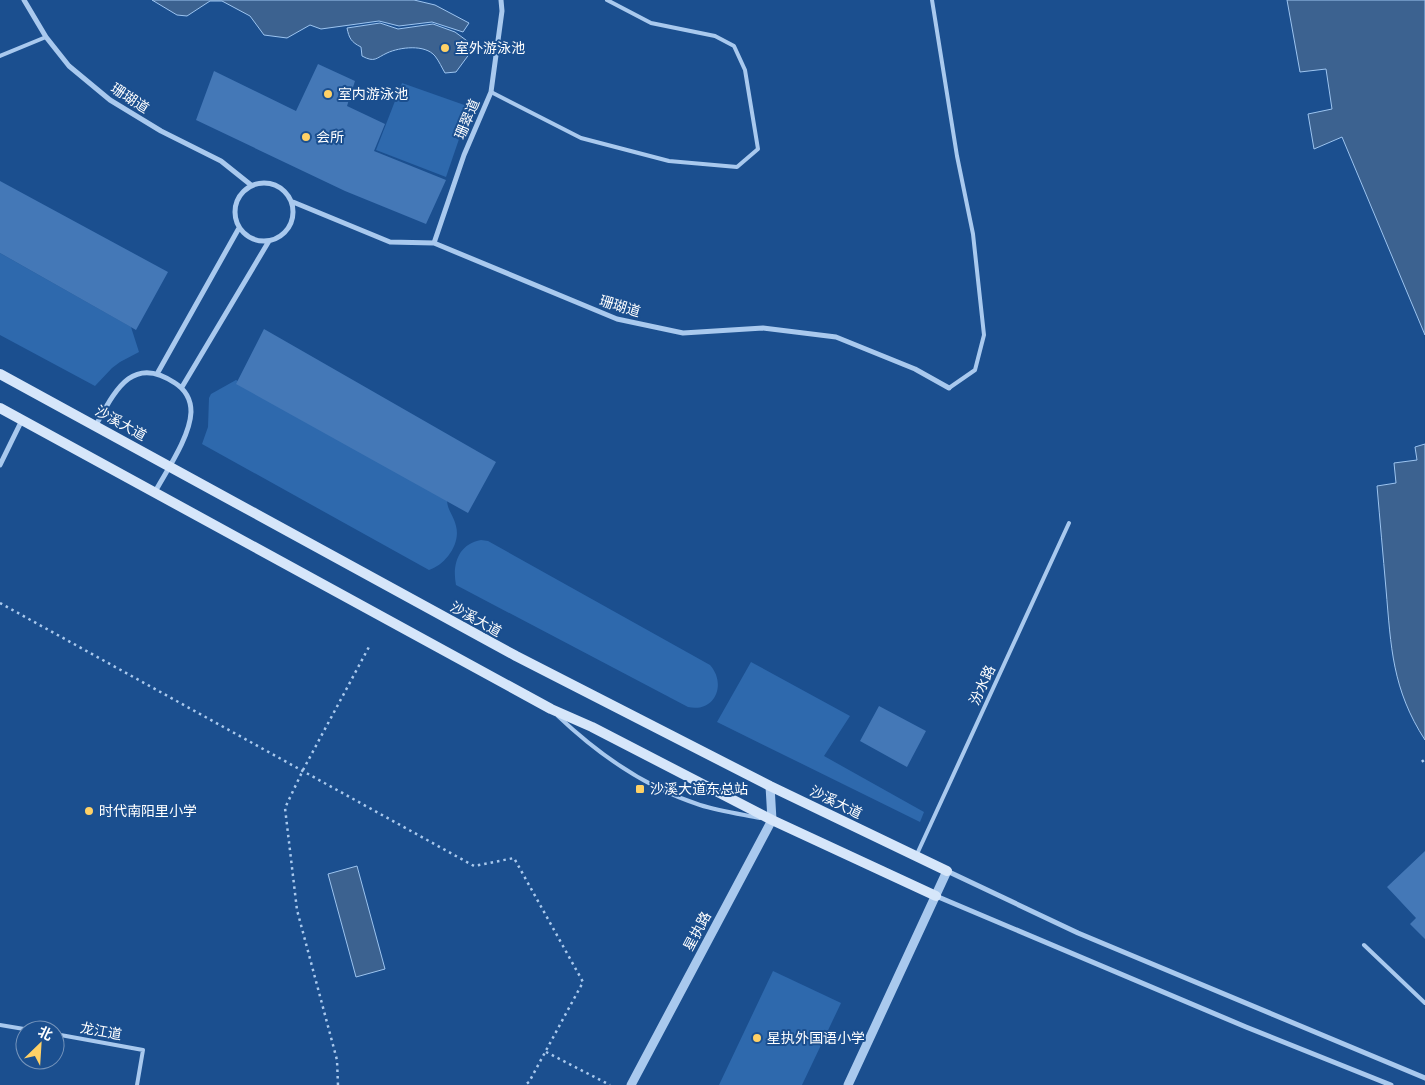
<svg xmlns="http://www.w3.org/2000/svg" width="1425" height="1085" font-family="Manrope,'Noto Sans SC',sans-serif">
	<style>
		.green { fill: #2e69ad }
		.water { fill: #3c6290; stroke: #9cc4f0 }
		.building { fill: #4478b7 }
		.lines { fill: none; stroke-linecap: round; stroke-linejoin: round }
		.path { stroke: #a9c9ee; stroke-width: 2.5; stroke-dasharray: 2.5 4; stroke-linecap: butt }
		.service { stroke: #a9c9ee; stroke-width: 4 }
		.minor { stroke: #a9c9ee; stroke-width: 5 }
		.tertiary { stroke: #a9c9ee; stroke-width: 9 }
		.secondary { stroke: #d6e6fa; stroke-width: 10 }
		.poi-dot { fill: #ffd166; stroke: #1b4f8f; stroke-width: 2 }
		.labels { text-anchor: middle; stroke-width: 4; stroke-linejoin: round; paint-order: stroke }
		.poi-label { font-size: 14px; fill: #fff; stroke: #1b4f8f; text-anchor: start }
		.street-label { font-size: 14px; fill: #fff; stroke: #1b4f8f }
	</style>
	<rect width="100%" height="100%" fill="#1b4f8f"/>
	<path class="green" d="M402,83L470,107L446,177L376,150Z
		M0,253L131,327L139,352L120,362L112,368L95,386L0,335Z
		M236,380L447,496C446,510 453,513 456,526C461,544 445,565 429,570L202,444L208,427L209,398L211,394Z
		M481,540L488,541L710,665C727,684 715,713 688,707L456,585C452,565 458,544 481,540Z
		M751,662L850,716L824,756L924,812L920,822L717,722Z
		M773,971L841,1003L802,1085H719Z"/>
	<path class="water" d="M152,0H414L435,5L469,23L463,32L432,22L399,26L379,21L321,29L310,25L287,38L264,35L250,16L222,1H210L187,16L177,15Z
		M1287,0H1425V335L1342,137L1314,149L1308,114L1332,109L1326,69L1300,72Z
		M380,23L398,29L433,24L455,32L470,43V53L456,72L445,73C442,68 439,61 435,56C425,44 400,47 387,53C376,58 375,63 362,56L361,47C351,42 349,38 347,28Z
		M1425,444V740C1392,689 1391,647 1386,589C1383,555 1380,521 1377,486L1396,483L1394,463L1417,460L1415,447Z
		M357,866L385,969L356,977L328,874Z"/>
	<path class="building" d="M318,64L355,81L347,106L385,124L374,151L446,180L426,224L345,191L196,120L214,71L296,111Z
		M0,181L168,272L136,330L0,253Z
		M264,329L496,462L468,513L236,384Z
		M879,706L926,731L907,767L860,741Z
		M1425,851V939L1410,924L1416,918L1387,887Z"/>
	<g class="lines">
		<path class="path" d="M0,603L474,866L514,858L583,982L529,1082L525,1085
			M1422,760L1425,764
			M546,1052L610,1085
			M338,1085L337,1060L297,910L285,808L303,770L370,645"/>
		<path class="service" d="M932,0L957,156L973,234L984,335L975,370L949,388
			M0,56L46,37
			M491,92L581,138L669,161L737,167L758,149L745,70L734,46L715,36L651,23L607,0
			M558,716C598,754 647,788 700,805C719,811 740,814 760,818
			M917,854L1069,523
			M1364,945L1425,1003
			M0,1025L30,1030
			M55,1034L143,1050L137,1085"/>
		<path class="minor" d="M24,0L46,37L69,66L110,100L161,131L221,161L251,185
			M235 212a29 29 0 1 1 58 0a29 29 0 1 1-58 0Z
			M293,202L390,242L434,243L617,319L683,333L763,328L836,337L915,369L949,388
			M434,243L464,155L491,92L502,11L501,0
			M157,374L239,228
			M182,387L269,241
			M96,425C115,391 132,354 175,383C186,390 191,399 191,412C190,437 167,470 155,492
			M0,465L22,420
			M947,871L1078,933L1425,1078
			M936,896L1246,1027L1391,1085"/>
		<path class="tertiary" d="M631,1085L772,820L770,786
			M848,1085L947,871"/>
		<path class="secondary" d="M0,374L516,656L770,786L947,871
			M0,408L551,709L592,727L772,820L936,896"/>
	</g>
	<g class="poi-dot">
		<circle cx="445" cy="48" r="5"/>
		<circle cx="328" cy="94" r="5"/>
		<circle cx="306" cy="137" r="5"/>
		<rect x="635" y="784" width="10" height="10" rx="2.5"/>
		<circle cx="89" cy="811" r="5"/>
		<circle cx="757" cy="1038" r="5"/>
	</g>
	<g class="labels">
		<g class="poi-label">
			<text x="455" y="53">室外游泳池</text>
			<text x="338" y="99">室内游泳池</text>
			<text x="316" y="142">会所</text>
			<text x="650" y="794">沙溪大道东总站</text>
			<text x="99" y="816">时代南阳里小学</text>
			<text x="767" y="1043">星执外国语小学</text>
		</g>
		<g class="street-label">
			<text transform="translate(130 98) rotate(33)" y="5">珊瑚道</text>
			<text transform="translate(467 119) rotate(-67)" y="5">珊翠道</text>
			<text transform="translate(620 306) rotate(17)" y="5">珊瑚道</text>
			<text transform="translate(121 423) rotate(29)" y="5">沙溪大道</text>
			<text transform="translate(476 619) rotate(29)" y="5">沙溪大道</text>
			<text transform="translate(982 685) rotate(-65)" y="5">汾水路</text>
			<text transform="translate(836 802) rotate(26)" y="5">沙溪大道</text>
			<text transform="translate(697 931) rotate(-62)" y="5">星执路</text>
			<text transform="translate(101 1031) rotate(10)" y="5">龙江道</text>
		</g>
	</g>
	<g transform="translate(40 1045) rotate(25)"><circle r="24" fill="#1b4f8f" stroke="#7695bc"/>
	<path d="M0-4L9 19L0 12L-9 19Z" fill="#ffd166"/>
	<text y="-8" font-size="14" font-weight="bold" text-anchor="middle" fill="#ffffff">北</text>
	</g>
</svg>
